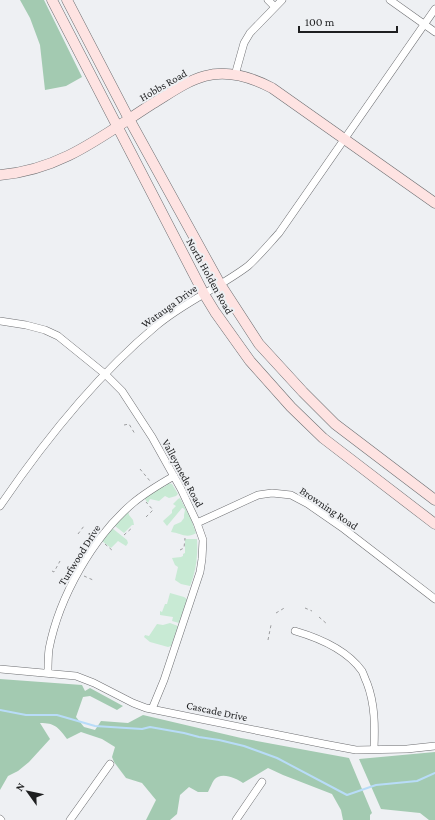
<svg xmlns="http://www.w3.org/2000/svg" width="435" height="820" font-family="'Crimson Pro',serif">
	<style>
		.green { fill: #c8ead4 }
		.forest { fill: #a3cab1 }
		.lines { fill: none; stroke-linecap: round; stroke-linejoin: round }
		.stream { stroke: #b8dcf8; stroke-width: 2 }
		.street-casing { stroke: #6d6e71; stroke-width: 8 }
		.secondary-casing { stroke: #6d6e71; stroke-width: 11 }
		.path { stroke: #9c9d9f; stroke-width: 1; stroke-dasharray: 3 3; stroke-linecap: butt }
		.street { stroke: #fff; stroke-width: 7 }
		.secondary { stroke: #fee3e2; stroke-width: 10 }
		.labels { text-anchor: middle; stroke-width: 4; stroke-linejoin: round; paint-order: stroke }
		.street-label { font-size: 11px; fill: #1e1f20; stroke: #eef0f3 }
	</style>
	<rect width="100%" height="100%" fill="#eef0f3"/>
	<path class="green" d="M168,483L172,484L178,494L176,496L169,498L165,496L159,501L150,499L148,503L144,498L163,485L164,487L167,485L166,484Z
		M180,498L191,519L196,533C187,539 180,533 171,532L174,525L181,522L184,518V515L185,510L183,508H182L167,526L163,521L172,513V510L176,506L173,504L178,499Z
		M128,510L129,515L133,520L134,525H132L124,533L115,526Z
		M112,528L127,540L128,543L126,546L118,541L111,548L102,541Z
		M185,539H197C198,556 196,571 190,586L181,584L175,580L178,567L175,565L172,558L181,557L183,556V554L185,553Z
		M170,593L184,597L187,599L179,623L172,621L173,617L160,615V611L162,612L165,604H167Z
		M170,623L178,626L171,646L168,647L150,642L144,637L145,635L149,636L157,624L163,625Z"/>
	<path class="forest" d="M20,0H44L82,77L66,86L45,90L40,45L30,18Z
		M0,679L82,685L85,691L90,688L123,706L117,710L90,696L83,697L76,717L84,727L95,730L101,721L128,723L143,715L241,738L349,758L372,813L370,815V820H343L341,810L332,794L283,775L268,768L243,783C236,778 221,771 214,780C212,783 210,788 208,792H198L189,787L180,795L177,814L170,820H146L156,800L142,783L126,778L114,762L112,757L115,747L102,739L81,732L67,739C58,727 55,723 40,723L50,739L29,762L18,771L8,776L0,790Z
		M435,752V820H429L420,813L381,809L359,759Z"/>
	<g class="lines">
		<path class="stream" d="M0,710L26,715H57L95,726L142,729L150,727L184,733L199,737L219,740L244,746L277,758L347,795L376,785L417,781L435,773"/>
		<g class="street-casing">
			<path id="street" d="M268,0L275,7
				M390,0L435,32
				M235,75L244,43L250,33L282,0
				M0,321L26,325L45,330L58,336L105,374L122,391L152,437L181,489L197,523L203,540L202,559L200,572L164,680L152,709
				M0,506C45,440 95,377 156,326C184,302 219,288 248,266C259,256 269,244 279,233L435,9
				M197,523L258,495L272,493L291,495L308,504L344,529L435,599
				M295,631C319,638 347,650 362,671C364,675 365,679 367,683C375,704 375,726 374,749
				M0,669L76,676L94,683L133,703L146,708L324,744L356,750L407,749L435,746
				M48,673C48,665 48,657 49,649C59,597 93,537 133,503C145,493 160,484 174,476
				M0,819L1,820
				M70,820L110,764
				M236,820L262,782"/>
		</g>
		<g class="secondary-casing">
			<path id="secondary" d="M52,0L204,294L215,312L250,361L291,407L323,438L435,524
				M67,0L129,119L220,284L259,344L303,392L335,424L435,500
				M0,175C61,170 102,136 152,104C169,94 186,81 205,76C228,70 253,78 272,88L435,203"/>
		</g>
		<path class="path" d="M124,425L129,424L135,434
			M140,469L150,481
			M146,517L153,510L146,502
			M78,534L84,526V524
			M124,535L133,527
			M105,544L113,551
			M180,550L184,548L185,538
			M52,571L54,572L60,561
			M84,576L93,580
			M305,608L312,611
			M276,613L286,607
			M319,617L327,624
			M268,640L271,625"/>
		<use href="#street" class="street"/>
		<use href="#secondary" class="secondary"/>
	</g>
	<g class="labels">
		<g class="street-label">
			<text transform="translate(163 85) rotate(-30)" y="4">Hobbs Road</text>
			<text transform="translate(210 276) rotate(61)" y="4">North Holden Road</text>
			<text transform="translate(169 306) rotate(-36)" y="4">Watauga Drive</text>
			<text transform="translate(183 473) rotate(62)" y="4">Valleymede Road</text>
			<text transform="translate(329 508) rotate(34)" y="4">Browning Road</text>
			<text transform="translate(79 555) rotate(-58)" y="4">Turfwood Drive</text>
			<text transform="translate(217 711) rotate(12)" y="4">Cascade Drive</text>
		</g>
	</g>
	<g transform="translate(28 792) rotate(303)" stroke="#eef0f3" stroke-width="3" paint-order="stroke">
	<path d="M0-3L7 15L0 10L-7 15Z" fill="#1e1f20"/>
	<text y="-6" font-size="11" font-weight="bold" text-anchor="middle" fill="#1e1f20">N</text>
	</g>
	<path d="M299 26v6h98v-6" fill="none" stroke="#1e1f20" stroke-width="2"/>
	<text x="305" y="26" font-size="12" fill="#1e1f20" stroke="#eef0f3" stroke-width="3" paint-order="stroke">100 m</text>
</svg>
